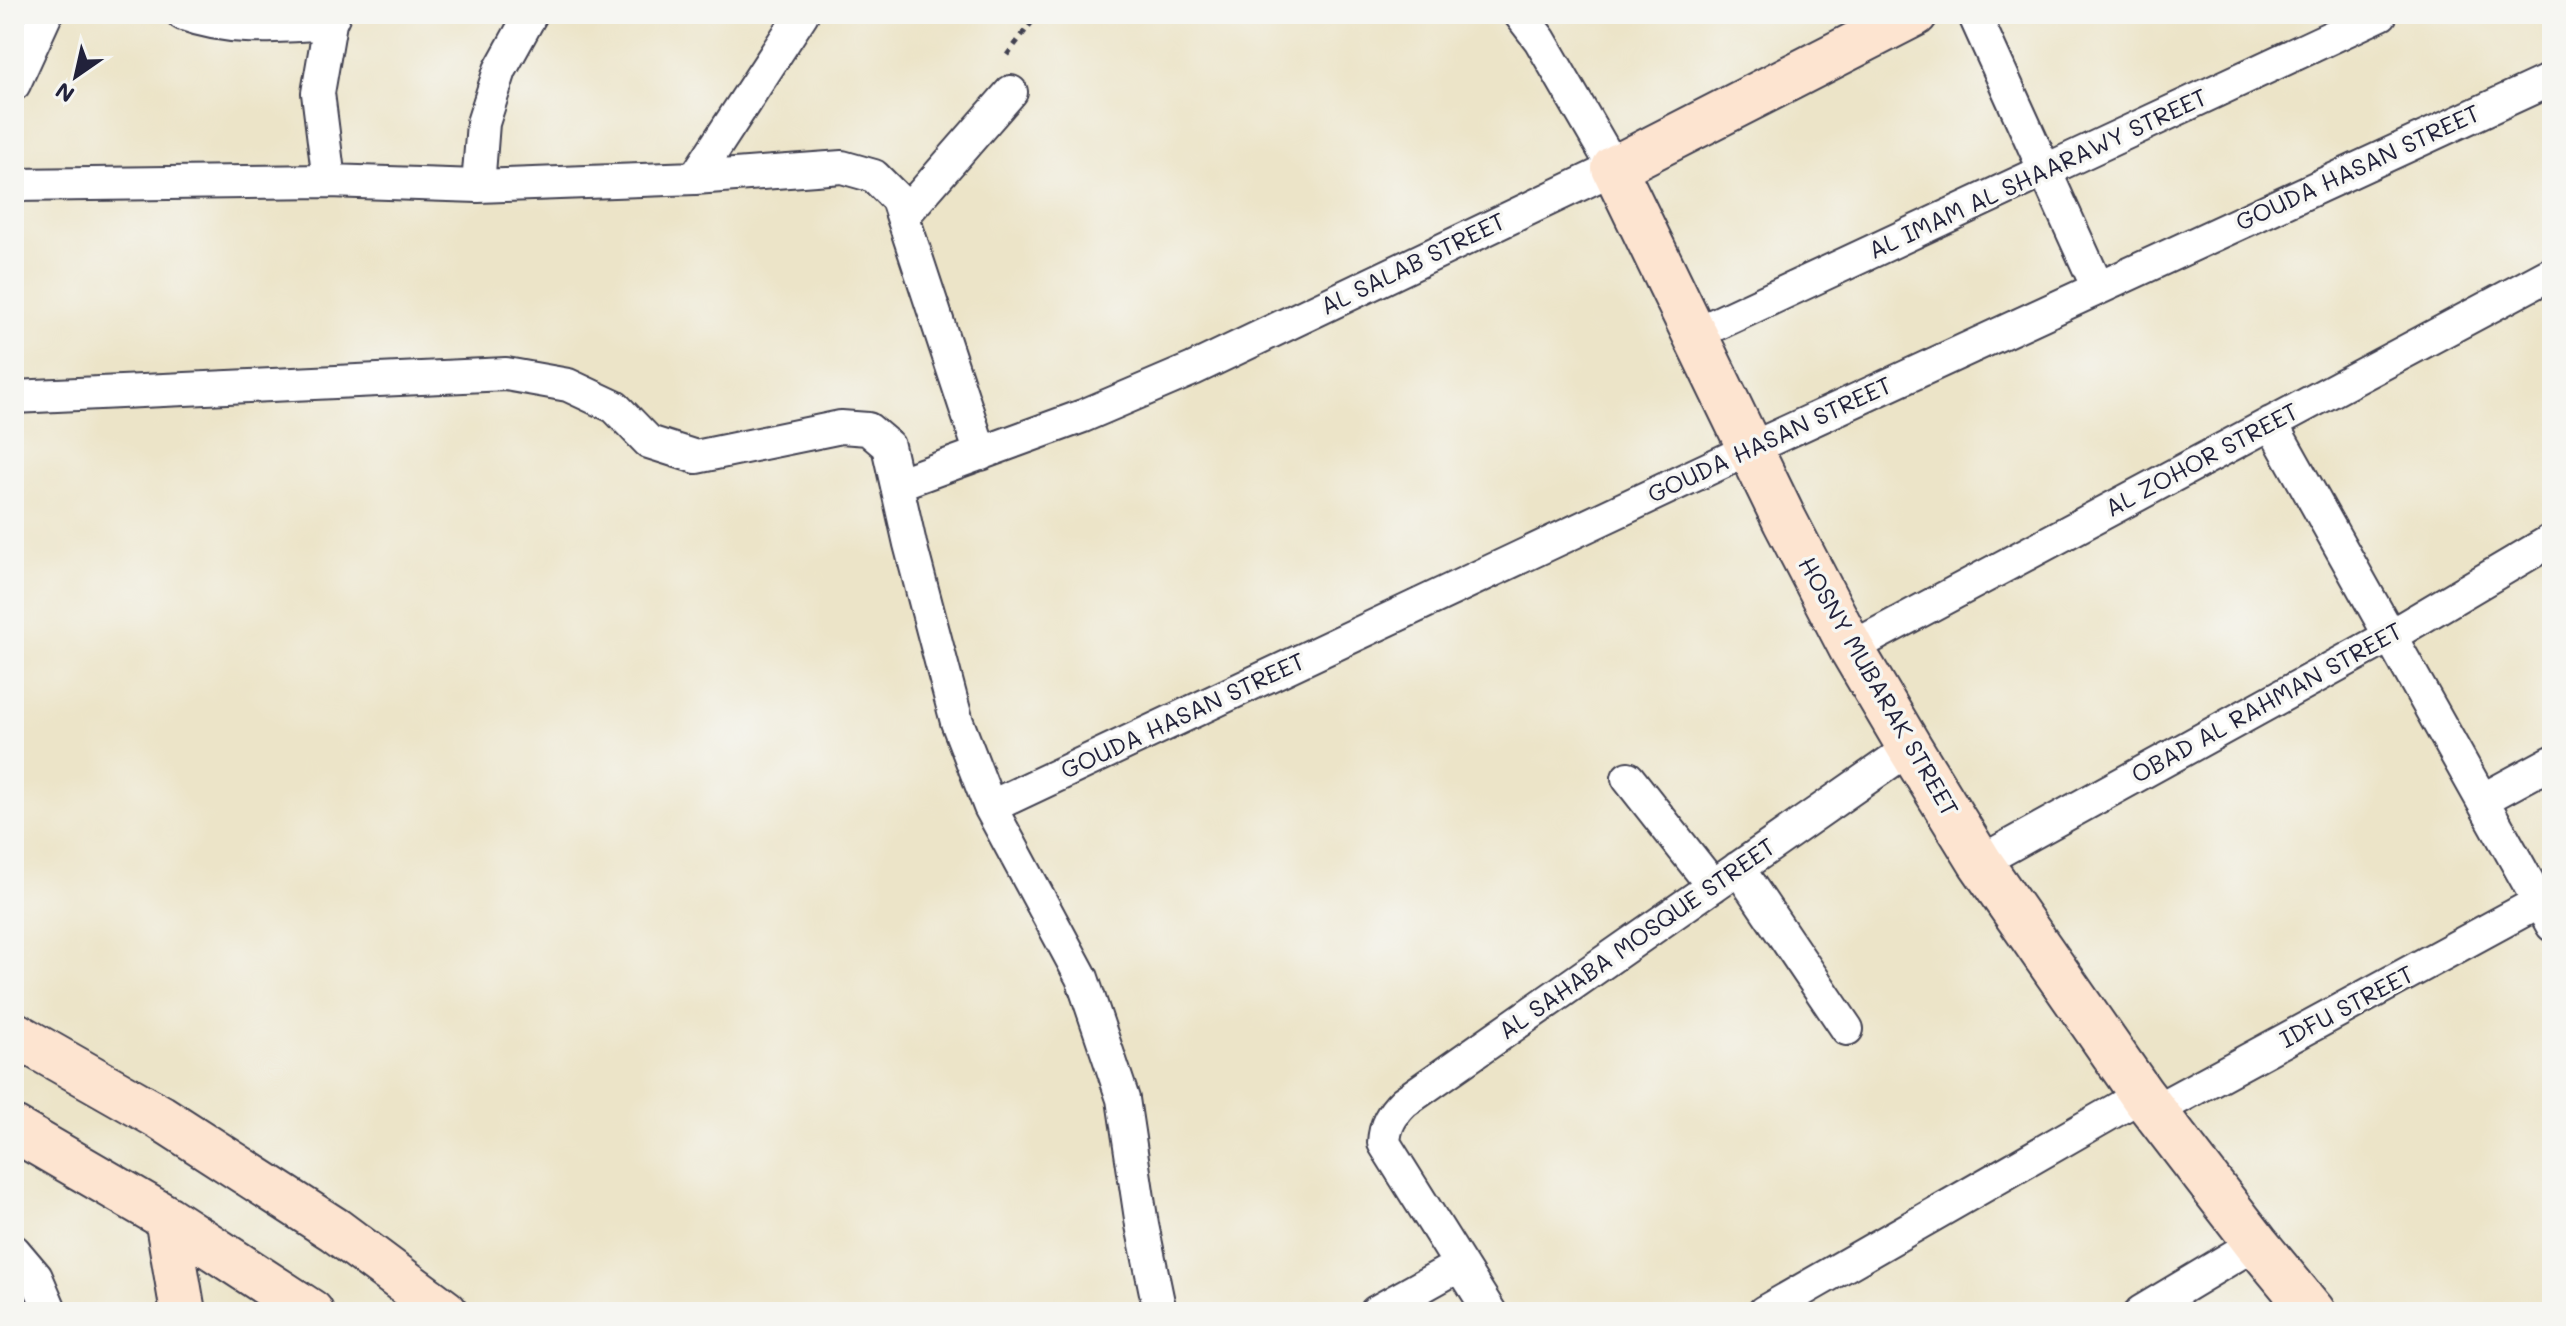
<svg xmlns="http://www.w3.org/2000/svg" width="2566" height="1326" font-family="Mali,sans-serif">
	<style>
		.lines { fill: none; stroke-linecap: round; stroke-linejoin: round }
		.street-casing { stroke: #403f50; stroke-width: 36 }
		.secondary-casing { stroke: #403f50; stroke-width: 48 }
		.path { stroke: #403f50; stroke-width: 5; stroke-dasharray: 6 6; stroke-linecap: butt }
		.street { stroke: #fff; stroke-width: 32 }
		.secondary { stroke: #fde4d0; stroke-width: 44 }
		.labels { text-anchor: middle; stroke-width: 7; stroke-linejoin: round; paint-order: stroke }
		.street-label { font-size: 24px; fill: #22223b; stroke: #f6f6f2 }
	</style>
	<rect width="100%" height="100%" fill="#f6f6f2"/>
	<filter id="ink" filterUnits="userSpaceOnUse"><feTurbulence type="fractalNoise" baseFrequency=".0125" numOctaves="2"/><feDisplacementMap in="SourceGraphic" scale="16" xChannelSelector="R" yChannelSelector="G"/><feConvolveMatrix kernelMatrix="1 2 1 2 8 2 1 2 1" color-interpolation-filters="sRGB"/></filter>
	<filter id="wash" filterUnits="userSpaceOnUse"><feTurbulence type="fractalNoise" baseFrequency=".006" numOctaves="4" result="noise"/><feDisplacementMap in="SourceGraphic" scale="32" xChannelSelector="R" yChannelSelector="G"/><feGaussianBlur stdDeviation="1.8" result="paint"/><feColorMatrix in="noise" values="0 0 0 0 0 0 0 0 0 0 0 0 0 0 0 0 0 1.4 0 .05"/><feComposite in="paint" operator="in"/></filter>
	<g filter="url(#wash)">
		<rect width="100%" height="100%" fill="#ece4c8"/>
	</g>
	<g filter="url(#ink)">
		<g class="lines">
			<g class="street-casing">
				<path id="street" d="M183,14C233,32 277,26 330,23
					M1974,14L2098,288
					M14,84L46,14
					M695,178L802,14
					M329,181L318,93L330,23L334,14
					M14,185L329,181L478,186L695,178L842,167L874,176L897,199L981,454
					M478,186L483,123L500,70L531,14
					M903,216L1011,92
					M1695,334L2381,14
					M14,397L506,374L568,385L615,407L649,442L696,457L841,427L868,429L888,446L910,544L957,722L990,807L1082,978L1123,1099L1142,1225L1160,1312
					M2271,423L2552,925
					M897,484L1083,416L1193,369L1614,168L1540,40L1520,14
					M1851,648L2552,273
					M1628,778L1713,886
					M2482,800L2552,762
					M990,807L1750,449L2552,79
					M1980,862L2390,636L2552,540
					M1738,868L1847,1029
					M2154,1111L2539,902
					M14,1251L36,1277L51,1312
					M1376,1312L1460,1265
					M1490,1312L1384,1143C1385,1125 1391,1115 1404,1102L1910,748
					M1764,1312L2142,1095
					M2141,1312L2256,1243"/>
			</g>
			<g class="secondary-casing">
				<path id="secondary" d="M1915,14L1614,168L1785,521L1851,648L1910,748L1980,862L2142,1095L2256,1243L2313,1312
					M14,1034L160,1117L335,1230L445,1312
					M14,1129L167,1218L311,1312
					M167,1218L183,1312"/>
			</g>
			<path class="path" d="M1007,55L1038,14"/>
			<use href="#street" class="street"/>
			<use href="#secondary" class="secondary"/>
		</g>
	</g>
	<g class="labels">
		<g class="street-label">
			<text transform="translate(2358 168) rotate(-25)" y="8">GOUDA HASAN STREET</text>
			<text transform="translate(2038 174) rotate(-25)" y="8">AL IMAM AL SHAARAWY STREET</text>
			<text transform="translate(1413 264) rotate(-26)" y="8">AL SALAB STREET</text>
			<text transform="translate(1770 440) rotate(-25)" y="8">GOUDA HASAN STREET</text>
			<text transform="translate(2202 460) rotate(-28)" y="8">AL ZOHOR STREET</text>
			<text transform="translate(1878 687) rotate(60)" y="8">HOSNY MUBARAK STREET</text>
			<text transform="translate(2267 703) rotate(-29)" y="8">OBAD AL RAHMAN STREET</text>
			<text transform="translate(1183 716) rotate(-25)" y="8">GOUDA HASAN STREET</text>
			<text transform="translate(1637 939) rotate(-35)" y="8">AL SAHABA MOSQUE STREET</text>
			<text transform="translate(2347 1007) rotate(-28)" y="8">IDFU STREET</text>
		</g>
	</g>
	<rect width="2566" height="1326" fill="none" stroke="#f6f6f2" stroke-width="48"/>
	<g transform="translate(76 76) rotate(214)" stroke="#f6f6f2" stroke-width="6" paint-order="stroke">
	<path d="M0-6L14 30L0 20L-14 30Z" fill="#22223b"/>
	<text y="-12" font-size="22" font-weight="bold" text-anchor="middle" fill="#22223b">N</text>
	</g>
</svg>
